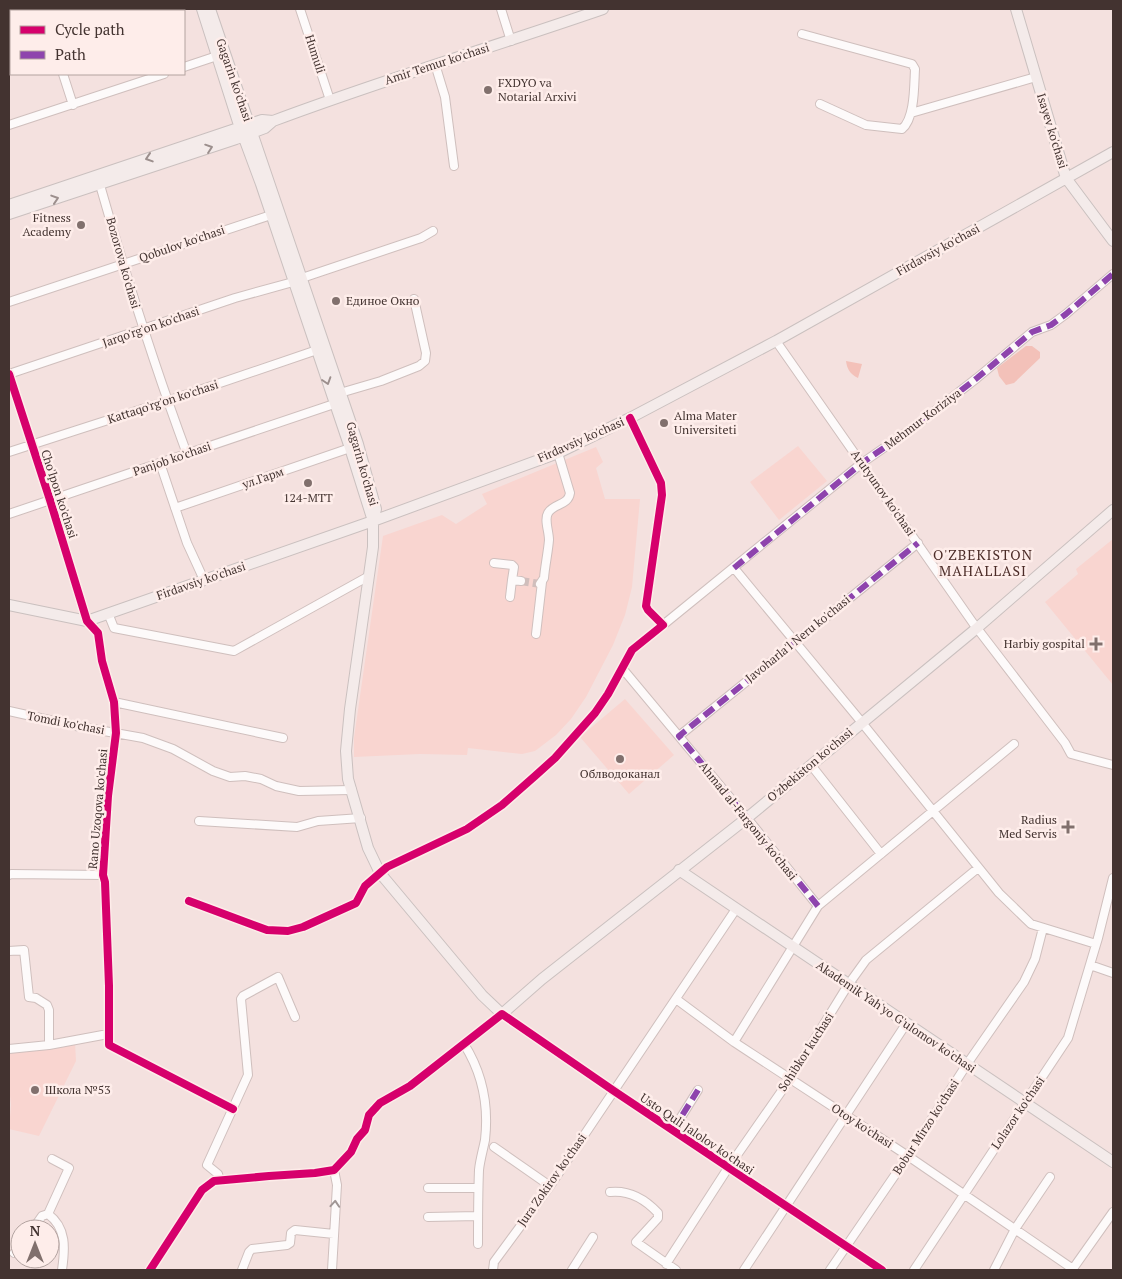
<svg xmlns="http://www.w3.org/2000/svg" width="1122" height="1279" font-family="'PT Serif',serif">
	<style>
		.built { fill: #f9d5d0 }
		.green { fill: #f3c1b9 }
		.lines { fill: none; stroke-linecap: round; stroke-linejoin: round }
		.minor-tunnel { stroke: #d1bebc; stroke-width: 8; stroke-dasharray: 8 4; stroke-linecap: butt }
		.minor-casing { stroke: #cfbfbd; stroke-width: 10 }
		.major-casing { stroke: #cac0bf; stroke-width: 12 }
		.minor { stroke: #fdfafa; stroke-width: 8 }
		.major { stroke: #f4ebea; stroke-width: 10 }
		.quiet { stroke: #8e44ad; stroke-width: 6; stroke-dasharray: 12 6; stroke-linecap: butt }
		.cycleway-casing { stroke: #feedea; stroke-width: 11 }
		.cycleway { stroke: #d6006c; stroke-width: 8 }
		.oneway { stroke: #9c8f8d }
		.oneway2 { stroke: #a09695 }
		.poi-dot { fill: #81706d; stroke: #feedea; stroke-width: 2 }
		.labels { text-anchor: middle; stroke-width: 5; stroke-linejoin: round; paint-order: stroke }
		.street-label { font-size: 12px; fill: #433330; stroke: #feedea }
		.poi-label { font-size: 12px; fill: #433330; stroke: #feedea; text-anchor: start }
		.neighbourhood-label { font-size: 14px; letter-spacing: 1px; fill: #4c2c28; stroke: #feedea }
	</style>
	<rect width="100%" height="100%" fill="#f4e1df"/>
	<path class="built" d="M798,446L827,481L779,520L750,482Z
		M596,447L603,462L596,468L605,499H640L632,587L625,615L613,645L586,697L571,719L556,735L535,751L522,754L468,748L467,755L420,754L354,757V738L383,536L442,515L456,524L487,504L482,494Z
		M1113,539V685L1045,602L1078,574L1076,569Z
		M625,699L674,755L629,794L580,737Z
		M75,1042L76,1061L39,1136L9,1129L11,1105L9,1086V1051Z"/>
	<path class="green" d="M1026,346H1032L1040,352V358L1014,383L1006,385L999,376L997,368Z
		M846,361L862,364L858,378C850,374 847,369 846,361Z"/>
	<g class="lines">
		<path class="minor-tunnel" d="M521,581L540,584"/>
		<g class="minor-casing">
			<path id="minor" d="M40,9L41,11
				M300,9L330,100
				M501,9L511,41
				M130,11L138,9
				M802,34L912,64L915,69C914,86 915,118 902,129L866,125L820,104
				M9,48H11
				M435,64L445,97L454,166
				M184,67L217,56
				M63,74L73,105
				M911,113L1036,77
				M9,125L164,74
				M100,185C126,276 154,365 187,454
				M302,278L421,238L433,231
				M9,302L271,215
				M776,341L973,623L1065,743L1071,754L1113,765
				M9,374L50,500L87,621L98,633L102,661L114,702L116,733L108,796L103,875L105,882L109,986V1045L233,1109
				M9,374L235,298L293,282
				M340,393L381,381L419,366L425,361L426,353L414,299
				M9,452L167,401L317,350
				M160,463L187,543L204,580
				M175,508L350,448
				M9,514L334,404
				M494,563L512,565L514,567L512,580
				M734,568L859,719L999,893L1031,924L1096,944
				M540,584L544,578C545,566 548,552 549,540C549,531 544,520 548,513C554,503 568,506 570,493L558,453
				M510,597L512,580L521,581
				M108,613L114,628L234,651L369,576
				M663,625L862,463L914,427L977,378L1020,342L1032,332L1051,325L1066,314L1113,274
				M536,634L542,582
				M622,668L747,818L818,906
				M114,702L283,738
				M9,711L76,726L143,738L173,749L213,771L230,777L245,776L261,779L276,786L299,791L352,790
				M679,736L918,543
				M811,765L881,854
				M199,821L297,827L318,821L361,818
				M9,875L11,874L103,875
				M189,901L267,930L288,931L303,927L356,903L365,886L387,867L467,829L502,805L535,776L555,758L595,713L608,694L632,650L663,625L648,610L646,606L662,495L661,483L630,418
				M9,951L24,950L29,997L36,998L47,1005L49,1010V1045
				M1090,965L1113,973
				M676,999L734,1042L908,1156L1073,1269
				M734,1042L818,906L1014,744
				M464,1044C483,1074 489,1105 485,1140C483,1150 480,1160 479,1170C478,1195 478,1219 478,1244
				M9,1049L49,1045L108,1034
				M673,1130L698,1090
				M494,1147L550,1186
				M52,1159L69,1168L48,1214C67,1228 65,1249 62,1270
				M220,1181L218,1174L207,1165L248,1075L241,999L243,996L278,977L295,1017
				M428,1188H478
				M610,1192C629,1190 645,1199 658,1213V1218L636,1242L676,1270
				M428,1217L478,1216
				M35,1229V1226L42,1216L48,1214
				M14,1253L20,1247
				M666,1264L728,1168L790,1079L848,985L866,960L978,868
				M150,1270L202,1190L214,1181L269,1176L315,1173L334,1170L351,1152L357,1139L365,1130L369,1115L380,1103L410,1086L502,1014L614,1091L882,1270
				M242,1270L249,1252L252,1249L287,1245L290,1243L291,1233L295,1230L334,1234
				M332,1270L337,1185L334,1170
				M493,1270L494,1262L550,1186L736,909
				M572,1270L593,1237
				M744,1270L906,1024
				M830,1270L908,1156L967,1064L1024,982L1035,959L1043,928
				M914,1270L1068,1038L1098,938L1113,878
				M994,1270L1015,1229L1050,1177
				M1072,1270L1113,1212"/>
		</g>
		<g class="major-casing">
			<path id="major" d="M202,9L238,122L261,184L350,448L373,521V547L350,709L346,751L348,779L368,848L380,873L482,995L502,1014L542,979L747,818L977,628L1113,510
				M210,9L358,444L376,509L373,521
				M1016,9L1066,178L1113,241
				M9,205L256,122L262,120L273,121
				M9,214L236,139L265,128L273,121C382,80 493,47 603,9
				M9,605L87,621L373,521L558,453L630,418L776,341L1113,152
				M679,870L1113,1162"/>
		</g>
		<use href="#minor" class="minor"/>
		<use href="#major" class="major"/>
		<path class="quiet" d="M734,568L862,463L914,427L977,378L1020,342L1032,332L1051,325L1066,314L1113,274
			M818,906L747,818L679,736L918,543
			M673,1130L698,1090"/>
		<g class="cycleway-casing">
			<path id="cycleway" d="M9,374L50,500L87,621L98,633L102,661L114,702L116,733L108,796L103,875L105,882L109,986V1045L233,1109
				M189,901L267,930L288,931L303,927L356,903L365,886L387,867L467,829L502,805L535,776L555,758L595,713L608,694L632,650L663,625L648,610L646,606L662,495L661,483L630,418
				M150,1270L202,1190L214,1181L269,1176L315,1173L334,1170L351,1152L357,1139L365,1130L369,1115L380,1103L410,1086L502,1014L614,1091L882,1270"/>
		</g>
		<use href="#cycleway" class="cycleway"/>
	</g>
	<defs><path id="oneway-chevron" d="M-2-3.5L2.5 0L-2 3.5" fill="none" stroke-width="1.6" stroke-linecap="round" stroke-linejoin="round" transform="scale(1.25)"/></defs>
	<g class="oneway">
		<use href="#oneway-chevron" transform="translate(209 148) rotate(-19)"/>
		<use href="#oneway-chevron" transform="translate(149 158) rotate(162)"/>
		<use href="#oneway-chevron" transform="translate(55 199) rotate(-18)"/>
		<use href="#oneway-chevron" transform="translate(327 381) rotate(72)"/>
	</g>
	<use class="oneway2" href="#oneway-chevron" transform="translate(335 1204) rotate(-86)"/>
	<g class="poi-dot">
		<circle cx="488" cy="90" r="5"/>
		<circle cx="81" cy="225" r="5"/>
		<circle cx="336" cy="301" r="5"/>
		<circle cx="664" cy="423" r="5"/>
		<circle cx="308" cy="483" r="5"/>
		<path d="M1093.5 636.5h5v5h5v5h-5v5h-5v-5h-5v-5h5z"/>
		<circle cx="620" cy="759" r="5"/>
		<path d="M1065.5 819.5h5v5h5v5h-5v5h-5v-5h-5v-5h5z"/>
		<circle cx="35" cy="1090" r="5"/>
	</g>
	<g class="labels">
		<g class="street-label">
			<text transform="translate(315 54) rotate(72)" y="4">Humuli</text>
			<text transform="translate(437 64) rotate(-18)" y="4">Amir Temur ko'chasi</text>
			<text transform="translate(234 80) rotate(71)" y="4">Gagarin ko'chasi</text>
			<text transform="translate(1052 131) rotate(73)" y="4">Isayev ko'chasi</text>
			<text transform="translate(182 244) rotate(-19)" y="4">Qobulov ko'chasi</text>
			<text transform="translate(938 250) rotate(-29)" y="4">Firdavsiy ko'chasi</text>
			<text transform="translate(123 263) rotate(74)" y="4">Bozorova ko'chasi</text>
			<text transform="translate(151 327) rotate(-19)" y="4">Jarqo'rg'on ko'chasi</text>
			<text transform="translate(163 402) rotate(-18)" y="4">Kattaqo'rg'on ko'chasi</text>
			<text transform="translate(923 419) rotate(-37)" y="4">Mehmur Koriziya</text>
			<text transform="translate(581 440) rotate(-24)" y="4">Firdavsiy ko'chasi</text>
			<text transform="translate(172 459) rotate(-19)" y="4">Panjob ko'chasi</text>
			<text transform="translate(362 464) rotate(74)" y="4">Gagarin ko'chasi</text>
			<text transform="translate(263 478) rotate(-19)" y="4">ул.Гарм</text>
			<text transform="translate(883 493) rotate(55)" y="4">Arutyunov ko'chasi</text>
			<text transform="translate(59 494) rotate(72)" y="4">Cho'lpon ko'chasi</text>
			<text transform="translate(201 581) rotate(-19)" y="4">Firdavsiy ko'chasi</text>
			<text transform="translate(798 639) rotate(-39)" y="4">Javoharla'l Neru ko'chasi</text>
			<text transform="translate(66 723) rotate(11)" y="4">Tomdi ko'chasi</text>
			<text transform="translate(810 765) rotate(-40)" y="4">O'zbekiston ko'chasi</text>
			<text transform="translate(98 809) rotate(-85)" y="4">Rano Uzoqova ko'chasi</text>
			<text transform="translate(748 821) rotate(51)" y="4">Ahmad al-Fargoniy ko'chasi</text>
			<text transform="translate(896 1017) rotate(34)" y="4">Akademik Yah'yo G'ulomov ko'chasi</text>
			<text transform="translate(806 1052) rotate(-57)" y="4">Sohibkor kuchasi</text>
			<text transform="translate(1018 1113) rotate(-56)" y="4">Lolazor ko'chasi</text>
			<text transform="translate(862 1126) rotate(33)" y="4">Otoy ko'chasi</text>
			<text transform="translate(926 1127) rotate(-57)" y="4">Bobur Mirzo ko'chasi</text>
			<text transform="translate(697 1134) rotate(34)" y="4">Usto Quli Jalolov ko'chasi</text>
			<text transform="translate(552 1180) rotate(-55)" y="4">Jura Zokirov ko'chasi</text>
		</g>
		<g class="poi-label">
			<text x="498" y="87">FXDYO va<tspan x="498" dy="14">Notarial Arxivi</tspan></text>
			<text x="71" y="222" text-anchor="end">Fitness<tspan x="71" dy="14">Academy</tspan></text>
			<text x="346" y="305">Единое Окно</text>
			<text x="674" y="420">Alma Mater<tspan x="674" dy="14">Universiteti</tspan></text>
			<text x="308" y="502" text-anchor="middle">124-MTT</text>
			<text x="1085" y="648" text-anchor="end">Harbiy gospital</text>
			<text x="620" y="778" text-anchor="middle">Облводоканал</text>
			<text x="1057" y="824" text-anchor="end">Radius<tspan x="1057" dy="14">Med Servis</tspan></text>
			<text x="45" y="1094">Школа №53</text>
		</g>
		<g class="neighbourhood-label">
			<text x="983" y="560">O'ZBEKISTON<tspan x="983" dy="16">MAHALLASI</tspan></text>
		</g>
	</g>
	<rect width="1122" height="1279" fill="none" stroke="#433330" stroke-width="20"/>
	<rect x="10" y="10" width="175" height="65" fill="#feedea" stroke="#b3a3a0"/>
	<rect x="20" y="26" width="25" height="8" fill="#d6006c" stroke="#b3a3a0"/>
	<text x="55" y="35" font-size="15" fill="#433330">Cycle path</text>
	<rect x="20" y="51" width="25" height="8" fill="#8e44ad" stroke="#b3a3a0"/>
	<text x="55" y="60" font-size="15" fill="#433330">Path</text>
	<g transform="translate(35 1244)"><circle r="24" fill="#feedea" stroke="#b3a3a0"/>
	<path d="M0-4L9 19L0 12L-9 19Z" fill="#81706d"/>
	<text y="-8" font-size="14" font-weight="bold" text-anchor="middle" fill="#433330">N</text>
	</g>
</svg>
